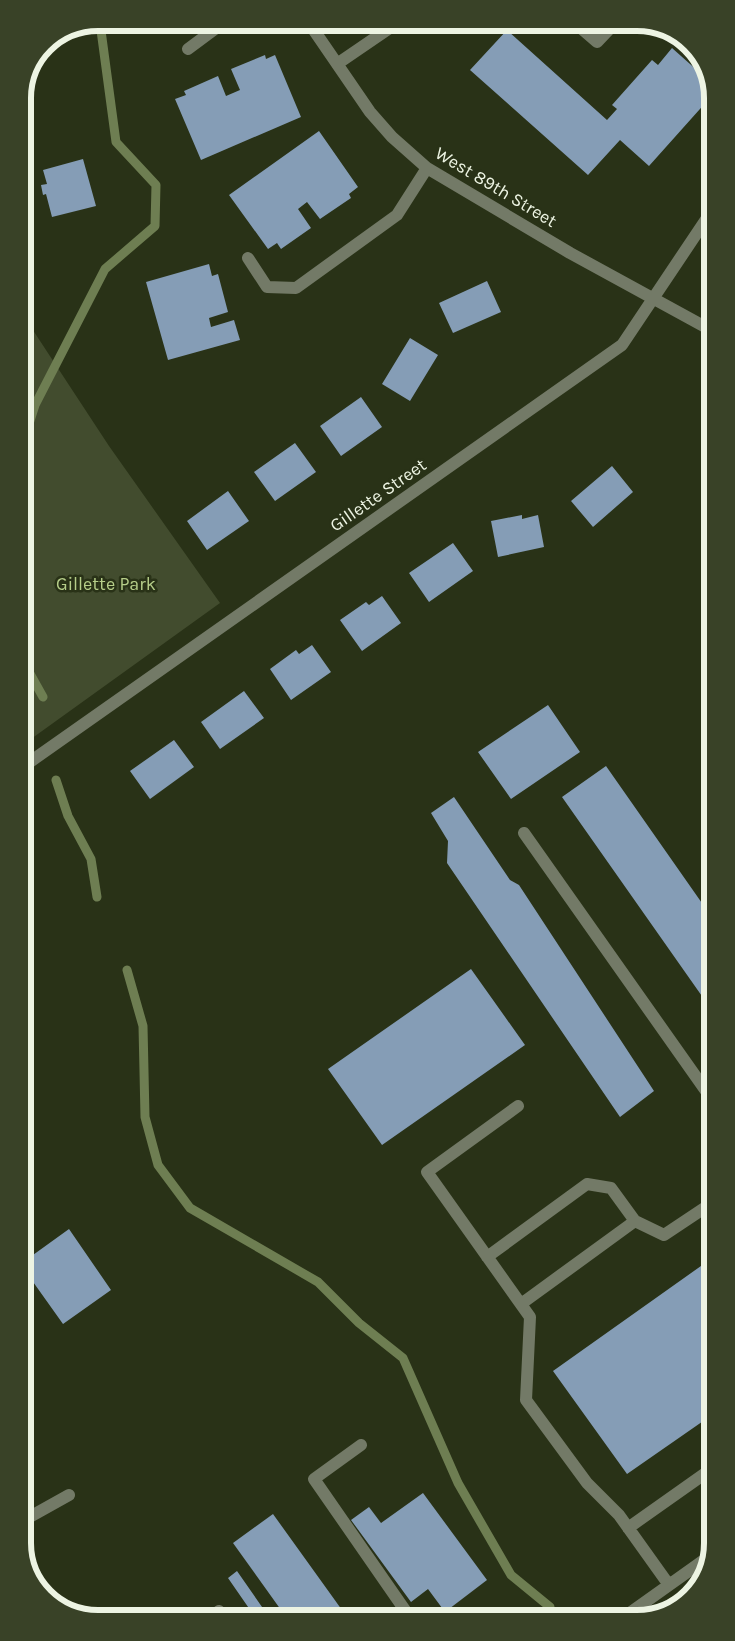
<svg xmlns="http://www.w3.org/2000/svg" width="735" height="1641" font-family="Karla,sans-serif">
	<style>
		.green { fill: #424c2e }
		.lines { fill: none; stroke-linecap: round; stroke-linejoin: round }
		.stream { stroke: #6e7e52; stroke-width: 9 }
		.building { fill: #859db6 }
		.path { stroke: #909882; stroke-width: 3; stroke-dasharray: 4 2.5; stroke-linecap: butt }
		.minor { stroke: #737a67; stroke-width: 12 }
		.labels { text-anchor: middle; stroke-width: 5; stroke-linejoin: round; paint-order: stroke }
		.street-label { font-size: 18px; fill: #edf4e3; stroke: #293217 }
		.park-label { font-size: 18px; fill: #b6ce89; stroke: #293217 }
		.rim { fill: none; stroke: #edf4e3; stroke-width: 6 }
	</style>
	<rect width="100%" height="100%" fill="#293217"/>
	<path class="green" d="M23,315L109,446L220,603L24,744Z"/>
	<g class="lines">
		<path class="stream" d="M24,439L35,405L105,269L155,226L156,185L116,142L100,23
			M24,663L43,697
			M56,780L68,816L91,859L97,897
			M127,970L143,1026L145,1117L158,1165L190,1208L318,1282L359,1323L403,1358L458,1483L511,1575L550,1607"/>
	</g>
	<path class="building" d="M154,23H170L162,31Z
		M507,30L607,120L617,109L612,105L652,60L658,65L672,48L708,80V100L649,166L620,140L588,175L470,70Z
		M265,55L266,59L275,55L301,117L201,160L175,99L186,95L184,91L218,76L226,96L240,90L231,69Z
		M319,131L358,187L349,194L351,198L320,219L307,202L298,209L311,228L281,249L277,243L268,249L229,195Z
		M83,159L96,206L52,217L46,194L43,195L41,185L47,184L43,170Z
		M209,264L212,276L218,274L228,312L209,318L211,327L234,320L240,340L168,360L146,282Z
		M487,281L501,312L453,333L439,303Z
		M410,338L438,355L410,401L382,384Z
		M361,397L382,427L341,456L320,426Z
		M295,443L316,472L275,501L254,472Z
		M612,466L633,492L593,527L571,501Z
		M228,491L249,521L207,550L187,521Z
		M522,515V519L538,515L544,547L498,557L491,521Z
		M453,543L473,571L429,602L409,573Z
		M382,596L401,623L362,651L340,620L366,602L369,605Z
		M312,645L331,672L291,700L270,669L296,650L299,654Z
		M244,691L264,718L220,749L201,722Z
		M548,705L580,752L511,799L478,752Z
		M174,740L194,767L150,799L130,771Z
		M606,766L711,916V1009L562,797Z
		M454,797L510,880L519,885L654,1091L620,1117L447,863L448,841L431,813Z
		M25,872L32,882L25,887Z
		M471,969L525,1045L382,1145L328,1069Z
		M711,1030V1050L702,1036Z
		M69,1229L111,1290L63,1324L26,1272V1260Z
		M708,1261L712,1267V1422L709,1417L627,1474L553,1371Z
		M423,1493L487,1580L445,1612L428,1589L411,1602L351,1520L369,1507L381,1523Z
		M273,1514L347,1617H286L233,1543Z
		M237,1571L269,1617H255L228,1578Z"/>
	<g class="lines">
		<path class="path" d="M24,731L26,733"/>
		<path class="minor" d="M309,23L370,112L392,137L427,168L570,253L709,329
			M575,23L597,42L615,23
			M188,49L223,23
			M337,64L397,23
			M248,258L267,287L296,288L397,215L427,168
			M24,769L27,764L622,345L709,215
			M524,833L711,1098
			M518,1106L427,1172L530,1317L526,1400L587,1483L619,1515L669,1585
			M487,1257L587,1184L611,1188L635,1221L664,1235L712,1203
			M521,1304L635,1221
			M361,1445L314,1479L409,1616
			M26,1519L69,1495
			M628,1528L710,1470
			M627,1615L707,1558
			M210,1618L219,1611"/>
	</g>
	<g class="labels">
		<g class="street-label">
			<text transform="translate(496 187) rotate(31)" y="6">West 89th Street</text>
			<text transform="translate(378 495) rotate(-35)" y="6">Gillette Street</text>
		</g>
		<g class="park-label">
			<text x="106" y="590">Gillette Park</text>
		</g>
	</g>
	<path d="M0 0H735V1641H0ZM98 31H637A67 67 0 0 1 704 98V1543A67 67 0 0 1 637 1610H98A67 67 0 0 1 31 1543V98A67 67 0 0 1 98 31Z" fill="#394227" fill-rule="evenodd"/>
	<path class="rim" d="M98 31H637A67 67 0 0 1 704 98V1543A67 67 0 0 1 637 1610H98A67 67 0 0 1 31 1543V98A67 67 0 0 1 98 31Z"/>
</svg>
